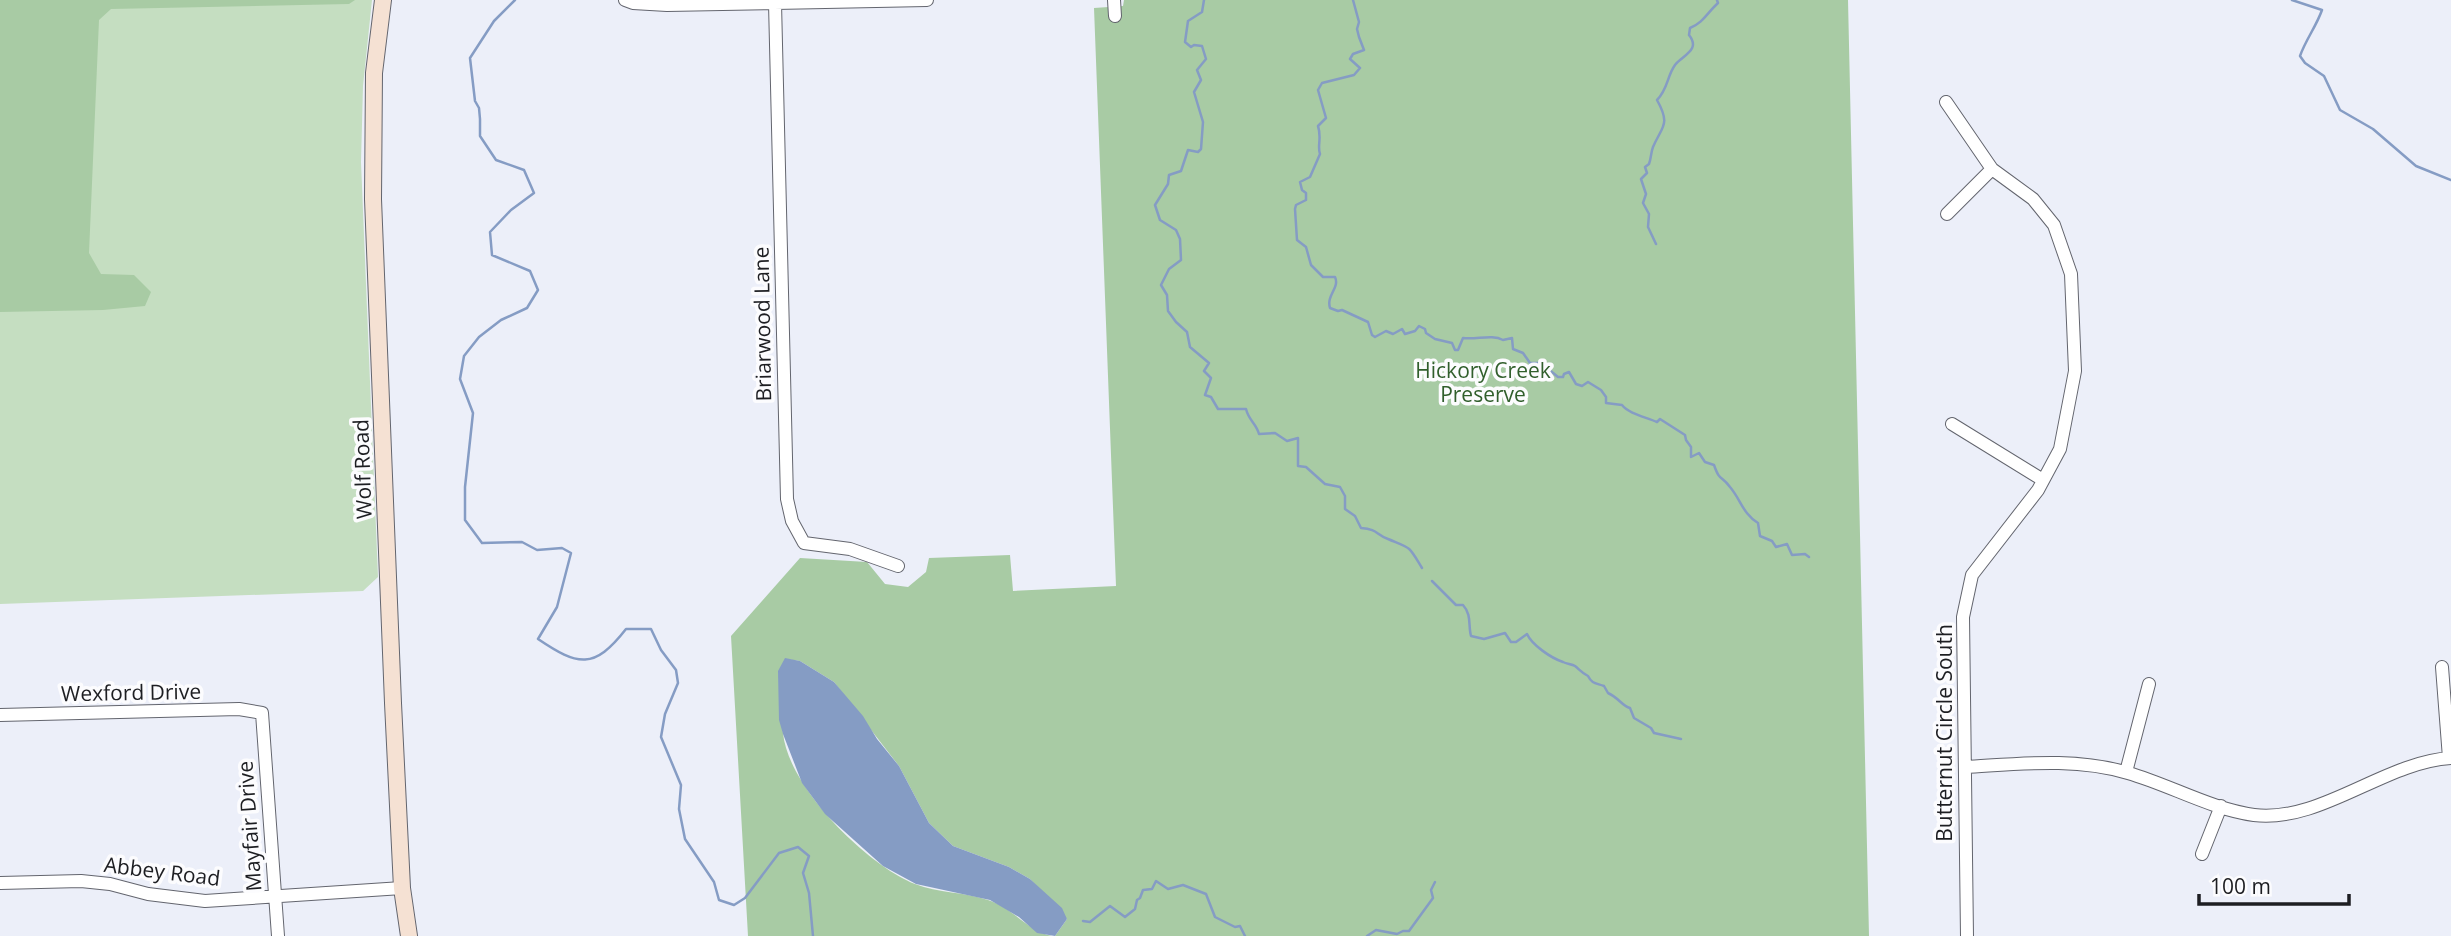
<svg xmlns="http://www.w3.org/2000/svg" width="2451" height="936" font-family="'Open Sans',sans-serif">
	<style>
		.green { fill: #c5dec1 }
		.forest { fill: #a8cba4 }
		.water { fill: #859cc4 }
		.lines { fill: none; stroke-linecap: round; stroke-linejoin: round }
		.stream { stroke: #859cc4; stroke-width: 2.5 }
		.minor-casing { stroke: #63656e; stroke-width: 14 }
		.secondary-casing { stroke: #63656e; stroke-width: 18 }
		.minor { stroke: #fff; stroke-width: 12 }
		.secondary { stroke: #f5e1d3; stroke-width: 16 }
		.labels { text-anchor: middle; stroke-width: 7; stroke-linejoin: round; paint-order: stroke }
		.street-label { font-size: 21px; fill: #1d1e22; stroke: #fcfcfe }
		.park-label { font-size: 21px; fill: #315f2c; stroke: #fcfcfe }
	</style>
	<rect width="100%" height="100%" fill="#eceff9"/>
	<path class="green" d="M0,0H372L363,86L361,162L378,577L363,591L0,604Z"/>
	<path class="forest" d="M0,0H355L349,4L111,9L99,20L89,253L101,274L134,275L151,292L145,306L103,310L0,312Z
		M1124,0H1848L1869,936H1055L1067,919L1030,879L1009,867L953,846L929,823L899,766L834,682L800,661L785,659C784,683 780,709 783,733C788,787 867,865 915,884C938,893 965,892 988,900C1012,907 1027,931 1052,936H748L731,636L800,558L867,562L885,584L908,587L926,572L929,558L1010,555L1013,591L1116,586L1094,8L1123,6Z"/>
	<path class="water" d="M785,658L800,661L834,682L863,716L877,739L899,766L929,823L953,846L1009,867L1030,879L1062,908L1067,919L1055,936L1037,933L1019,917L990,900L916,884L883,866L825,814L802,783L783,734L779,720L778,671Z"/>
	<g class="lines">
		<path class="stream" d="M515,0L494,21L470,58L475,101L479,108L480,119V136L496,160L524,170L534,193L511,210L490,232L492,255L530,271L538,290L527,308L501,320L479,337L464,356L460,379L473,413L465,487V520L482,543L522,542L537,550L562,548L571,553L557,607L538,639C578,666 594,670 626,629H651L661,650L676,670L678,683L665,714L661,737L681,785L679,809L685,839L714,882L719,900L734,905L745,898L779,853L798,847L809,856L803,873L809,893L813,936
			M1204,0L1202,12L1188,21L1185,42L1191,47L1194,45L1202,46L1206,59L1197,70L1201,80L1194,92L1203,122L1201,149L1198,152L1188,150L1181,171L1169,175L1168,184L1155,205L1160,220L1176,230L1180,239L1181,260L1169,269L1161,285L1167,295L1168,311L1176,322L1187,332L1190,347L1209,363L1204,371L1211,378L1205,395L1211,397L1218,409H1246C1249,421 1256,423 1259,434L1275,433L1287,441L1298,438V466L1306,467L1325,484L1340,487L1345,496V509L1355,516L1361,528C1378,529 1376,535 1388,539C1412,549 1408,545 1422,568
			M1353,0L1359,22L1357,29L1359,37L1364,50L1353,54L1350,59L1360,68L1354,75L1322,83L1318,90L1326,118L1318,126C1322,138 1317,146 1320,154L1310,177L1300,182L1302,190L1306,193V200L1296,205L1295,209L1297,240L1306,247L1311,265L1323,277H1335C1340,288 1326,295 1330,308L1338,311L1342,310L1368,322L1372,335L1375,337L1386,331L1393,334L1402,329L1405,334L1415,331L1419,326L1425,329L1426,333L1435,339L1452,343L1455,350H1458L1463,338C1476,340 1492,334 1503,340L1512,338L1513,349L1523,353L1530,363H1541L1558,377H1563L1564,374L1569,372L1576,384L1582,386L1588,382L1601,390L1606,397V403L1622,405C1629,414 1646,417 1657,422L1660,419L1685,435L1686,440L1691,447V457L1699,453L1705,462L1714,465C1720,482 1721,475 1730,487C1741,500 1743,514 1758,523L1760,536L1772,541L1776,547L1787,544L1792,555L1805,554L1809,557
			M2292,0L2322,10C2316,27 2306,39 2300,56L2305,63L2324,76L2340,110L2373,129L2416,166L2451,180
			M1656,244L1648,227L1649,214L1643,203L1646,194L1641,179L1647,173L1645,167L1649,164C1651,159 1651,152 1653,147C1662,126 1671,125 1657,100C1668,89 1667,76 1675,65C1683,55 1701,50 1689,35L1690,28C1703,23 1707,13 1718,3L1717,0
			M1432,581L1456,605H1463C1472,615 1468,625 1471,636L1484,639L1505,633L1511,642H1516L1527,634C1532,645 1551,658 1563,662C1567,664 1572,664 1575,666C1580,670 1582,673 1588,676C1592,684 1596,683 1604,686L1608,693C1619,698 1622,706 1630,708L1634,718L1651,728L1654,733L1681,739
			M1083,921L1090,922L1110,906L1125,917L1135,909L1137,900L1140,898L1143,890L1152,889L1156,881L1168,889L1183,885L1206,894L1215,917L1235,927L1240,926L1245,936
			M1367,936L1376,930L1397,934L1403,931H1409L1433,898L1431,890L1435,882"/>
		<g class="minor-casing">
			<path id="minor" d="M625,0L633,3L667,5L927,0
				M1114,0L1115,16
				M775,3L787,499L792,521L804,543L850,549L898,566
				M1946,102L1992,169L2033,199L2054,225L2071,274L2075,371L2060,449L2038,490L1972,575L1963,617L1967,936
				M1947,214L1992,169
				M1952,424L2043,480
				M2442,667L2449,758
				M0,715L239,709L262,713L278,936
				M1965,767C2019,764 2075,757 2128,773C2170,785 2211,809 2254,815C2321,823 2384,762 2451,758
				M2126,772L2149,684
				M2202,854L2221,806
				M0,883L81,881L110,884L148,894L205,901L402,888"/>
		</g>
		<g class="secondary-casing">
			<path id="secondary" d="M383,0L374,73L373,199L393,703L402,888L409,936"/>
		</g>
		<use href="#minor" class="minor"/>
		<use href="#secondary" class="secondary"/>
	</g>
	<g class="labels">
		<g class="street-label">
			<text transform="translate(763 324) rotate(-91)" y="7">Briarwood Lane</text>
			<text transform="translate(363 469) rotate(-92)" y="7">Wolf Road</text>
			<text transform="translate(131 693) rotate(-1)" y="7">Wexford Drive</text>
			<text transform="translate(1945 733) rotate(-90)" y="7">Butternut Circle South</text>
			<text transform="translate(250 826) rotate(-94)" y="7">Mayfair Drive</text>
			<text transform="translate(162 872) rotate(7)" y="7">Abbey Road</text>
		</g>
		<g class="park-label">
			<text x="1483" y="378">Hickory Creek<tspan x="1483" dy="24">Preserve</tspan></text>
		</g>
	</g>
	<path d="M2199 894v10h150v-10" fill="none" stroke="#1d1e22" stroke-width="3.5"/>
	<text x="2210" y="894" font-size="21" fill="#1d1e22" stroke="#fcfcfe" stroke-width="5" paint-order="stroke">100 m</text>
</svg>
